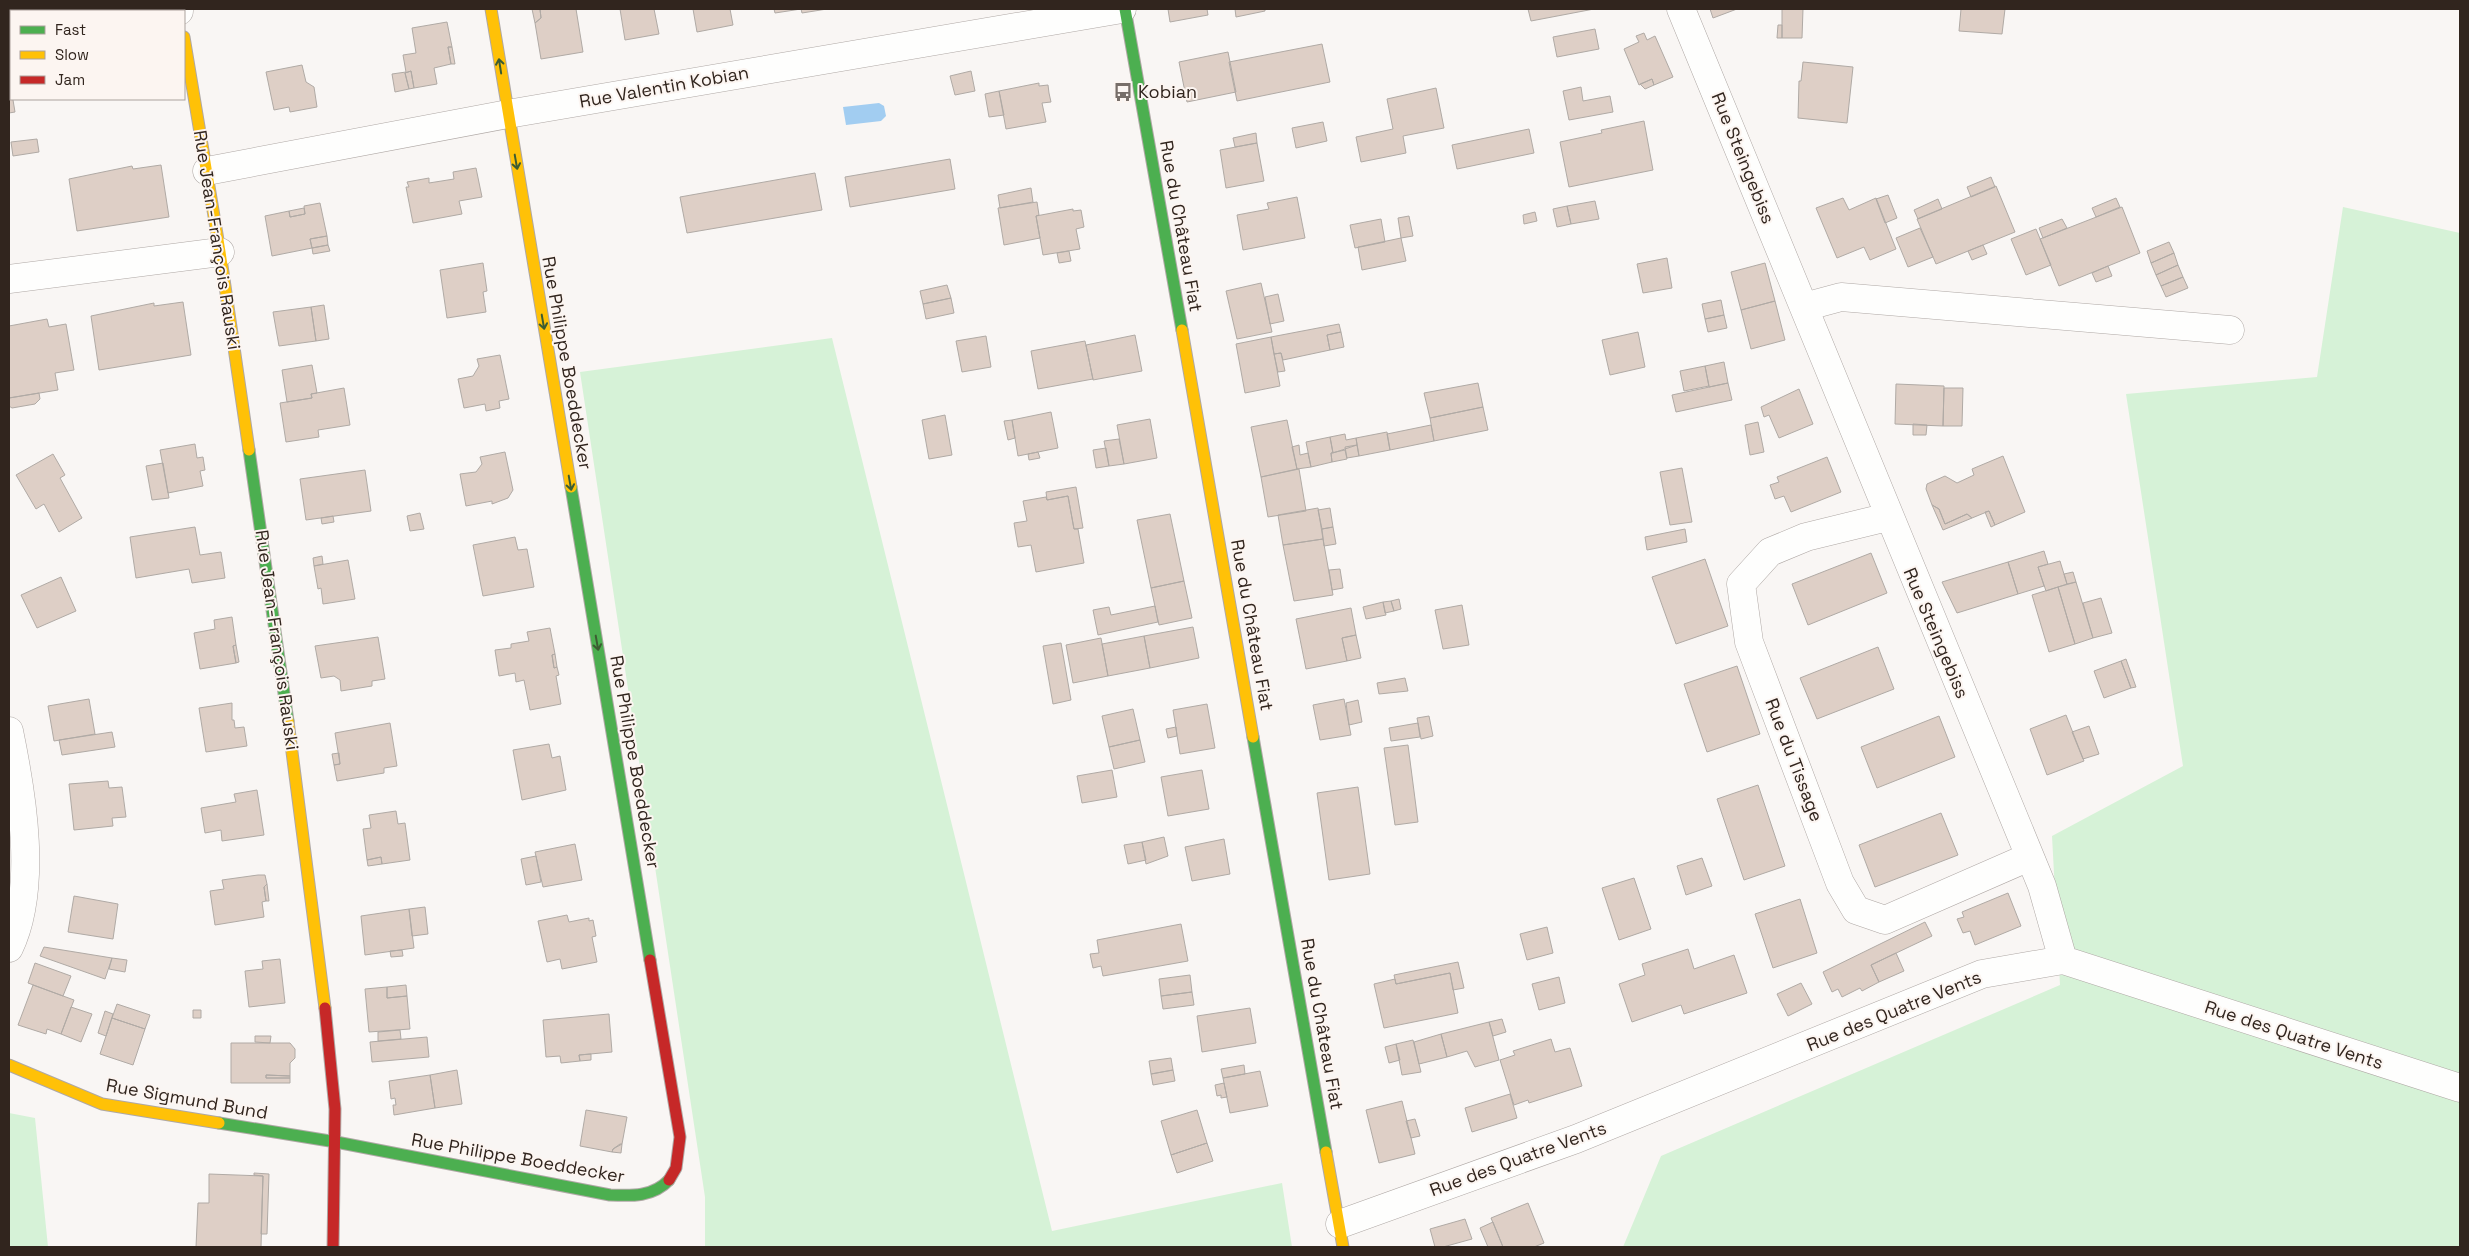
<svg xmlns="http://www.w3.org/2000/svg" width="2469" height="1256" font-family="'Space Grotesk',sans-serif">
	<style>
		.green { fill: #d6f2d7 }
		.water { fill: #a2cdf1 }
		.building { fill: #decfc6; stroke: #b0aaa5 }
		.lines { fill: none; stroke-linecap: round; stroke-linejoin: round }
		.street-casing { stroke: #afa8a5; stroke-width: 29 }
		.fast-casing { stroke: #afa8a5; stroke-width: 13 }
		.slow-casing { stroke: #afa8a5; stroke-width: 13 }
		.jam-casing { stroke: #afa8a5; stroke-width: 13 }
		.street { stroke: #fefefd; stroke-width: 28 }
		.fast { stroke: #4caf50; stroke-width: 11 }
		.slow { stroke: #ffc107; stroke-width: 11 }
		.jam { stroke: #c62828; stroke-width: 11 }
		.oneway { stroke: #3c5c32 }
		.labels { text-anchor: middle; stroke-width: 4; stroke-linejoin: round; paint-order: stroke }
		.street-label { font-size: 18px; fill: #31251e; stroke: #fcf5f1 }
		.poi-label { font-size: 18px; fill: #31251e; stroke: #fcf5f1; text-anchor: start }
	</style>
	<rect width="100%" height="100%" fill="#f9f6f4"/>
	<path class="green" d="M2343,207L2460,233V1247H1623L1661,1156L2060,985L2052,836L2183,766L2126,394L2317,377Z
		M832,338L1052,1231L1282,1183L1292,1247H705V1197L580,372Z
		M9,1113L35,1118L48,1247H9Z"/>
	<path class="water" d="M879,103L884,106L886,116L881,121L846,125L843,107Z"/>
	<path class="building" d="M532,9H540L541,18L535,23Z
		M536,9H576L583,52L541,59L535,23L541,18L540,9Z
		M620,9H654L659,34L625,40Z
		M693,9H730L733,25L697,32Z
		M774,9H827L802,13L801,9L775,13Z
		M1168,9H1207L1208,15L1170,22Z
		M1235,9H1265V11L1236,17Z
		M1528,9H1594L1531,21Z
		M1710,9H1737L1713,18Z
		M1782,9H1803L1802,38H1782Z
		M1961,9H2005L2002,34L1959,31Z
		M447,22L452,47H448L451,64L434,68L437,84L414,88L411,71L405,73L409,89L395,92L392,74L406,72L403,55L416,53L412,28Z
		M1778,25H1782V38H1777Z
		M1595,29L1599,49L1557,57L1553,37Z
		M1644,33L1647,40L1655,36L1673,77L1654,85L1652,79L1639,85L1624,49L1639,42L1636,36Z
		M1322,44L1330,82L1237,101L1229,62Z
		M448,47H452L455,64H451Z
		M1228,52L1236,92L1187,102L1179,62Z
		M1803,62L1853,67L1847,123L1798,118L1799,81H1801Z
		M302,65L306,82L314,87L317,107L290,112L289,107L274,110L266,72Z
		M411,71L414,88L409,89L405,73Z
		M971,71L975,91L955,95L950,76Z
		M9,76L15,112L9,113Z
		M1652,79L1654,85L1645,89L1640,84Z
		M1039,83V86L1048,85L1049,93L1051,102L1042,103L1046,122L1006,129L999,91Z
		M1581,87L1583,101L1610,96L1613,112L1569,120L1563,91Z
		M1436,88L1444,128L1403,136L1406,153L1361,162L1356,137L1393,129L1387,99Z
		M999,91L1004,115L989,117L985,94Z
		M1644,121L1653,170L1569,187L1560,142L1602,133L1601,130Z
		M1323,122L1327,141L1296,148L1292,128Z
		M1529,129L1534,153L1457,169L1452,145Z
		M1256,133L1257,143L1235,147L1233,138Z
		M37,139L39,152L13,156L11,142Z
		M1257,143L1264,181L1226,188L1220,150Z
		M950,159L955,189L850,207L845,177Z
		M161,165L169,217L77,231L69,179L132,166L133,169Z
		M476,168L482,197L459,201L462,214L413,223L406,187H409L407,182L429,178V183L454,179L453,172Z
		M815,173L822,210L687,233L680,197Z
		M1991,177L1995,187L1971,197L1967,187Z
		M1996,186L2015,232L1936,264L1917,219Z
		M1031,188L1033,202L1000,208L998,195Z
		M1888,195L1897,218L1885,223L1876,199Z
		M1297,197L1305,238L1243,250L1237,215L1269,209L1267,203Z
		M1843,198L1849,210L1876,198L1896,249L1870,260L1864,247L1837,258L1816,208Z
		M2116,198L2120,207L2096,217L2092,208Z
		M1938,199L1942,209L1918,219L1914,210Z
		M1595,201L1599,219L1571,224L1567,206Z
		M1037,202L1039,215L1036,216L1040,238L1004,245L998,208Z
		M320,203L327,236L310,239L312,248L272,256L265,216L289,211L290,217L305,214L304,206Z
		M1567,206L1571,224L1557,227L1553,209Z
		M2122,207L2140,253L2059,286L2040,239Z
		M304,208L305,214L290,217L289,211Z
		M1073,209V211L1081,210L1084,227L1076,229L1080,249L1043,255L1036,216Z
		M1535,212L1537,221L1524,224L1523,215Z
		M1409,216L1413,236L1401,238L1398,218Z
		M1381,219L1385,242L1355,248L1350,225Z
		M2062,219L2067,228L2043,238L2039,228Z
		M1920,228L1933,257L1908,267L1896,238Z
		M2036,229L2051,265L2026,275L2011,239Z
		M327,236L328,245L312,248L310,239Z
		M1401,238L1406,261L1362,270L1358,247Z
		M2169,242L2174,253L2151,263L2147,251Z
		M328,245L330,251L313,254L312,248Z
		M1983,245L1987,254L1972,260L1968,251Z
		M1069,251L1071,261L1059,263L1057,253Z
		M2174,253L2178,265L2156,275L2151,263Z
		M1667,258L1672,288L1643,293L1637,264Z
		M483,263L487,291L483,292L486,312L447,318L440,270Z
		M1765,263L1775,301L1741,310L1731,272Z
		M2178,265L2183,277L2161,286L2156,275Z
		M2108,266L2112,276L2096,282L2092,273Z
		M2183,277L2188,288L2166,297L2161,286Z
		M1261,283L1272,332L1237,339L1226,291Z
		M947,285L951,298L923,304L920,291Z
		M1278,294L1284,321L1270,324L1265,297Z
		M951,298L954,313L926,319L923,304Z
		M1721,300L1724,315L1705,319L1702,304Z
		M1775,301L1785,340L1751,349L1741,310Z
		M183,302L191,355L99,370L91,316L154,303V306Z
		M324,305L329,339L316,341L311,307Z
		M311,307L316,341L279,346L273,312Z
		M1724,315L1727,328L1708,332L1705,319Z
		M47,319L49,327L66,324L74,370L55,373L58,390L9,398V326Z
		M1339,324L1341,332L1327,335L1330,350L1283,360L1281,353L1274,354L1271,337Z
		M1341,332L1344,347L1330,350L1327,335Z
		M1638,332L1645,367L1610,375L1602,340Z
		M1135,335L1142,371L1093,380L1086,345Z
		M986,336L991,367L962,372L956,341Z
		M1271,337L1280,386L1245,393L1236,344Z
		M1085,341L1093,379L1038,389L1031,351Z
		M1281,353L1285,371L1278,372L1274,354Z
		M500,355L509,399L499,401L500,408L486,411L485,404L464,408L458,379L473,376L479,366L477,359Z
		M1724,362L1728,383L1709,387L1705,366Z
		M312,365L317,393L311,394L312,398L287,402L282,370Z
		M1705,366L1709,386L1684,391L1680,371Z
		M1478,383L1483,407L1430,418L1424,393Z
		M1728,383L1732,400L1676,412L1672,395Z
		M1896,384L1944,386L1943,426L1895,424Z
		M344,388L350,425L318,430L319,437L286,442L280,403L312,398L311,394Z
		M1944,388H1963L1962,426H1943Z
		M1799,389L1813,424L1779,438L1769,415L1764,417L1761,407Z
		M39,393L40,399L35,404L12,408L9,406V398Z
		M1483,407L1488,430L1434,441L1430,418Z
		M1051,412L1058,448L1018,456L1012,420Z
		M945,415L952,455L929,459L922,420Z
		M1150,419L1157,458L1124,464L1117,425Z
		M1012,420L1015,438L1008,440L1004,421Z
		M1287,420L1297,469L1261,477L1251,427Z
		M1758,422L1764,452L1750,455L1745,425Z
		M1913,424L1927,425L1926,435H1913Z
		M1431,425L1434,441L1390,450L1387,434Z
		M1387,432L1390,450L1359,456L1356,438Z
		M1345,434L1346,440L1356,438L1357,445L1333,453L1330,437Z
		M1330,437L1333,453H1331L1332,462L1311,467L1306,442Z
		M1119,439L1124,464L1109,466L1104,441Z
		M195,444L197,458L203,457L205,470L200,471L203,486L168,493L160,450Z
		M1299,445L1300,455L1308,453L1311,467L1297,469L1292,447Z
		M1357,445L1359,456L1347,458L1345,447Z
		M1106,448L1109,466L1096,468L1093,450Z
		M1345,450L1347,459L1332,462L1331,453Z
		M505,452L513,490L508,498L492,504V501L466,506L460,474L476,472L482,464L480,457Z
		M1038,452L1040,458L1029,460L1028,454Z
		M53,454L65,475L60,478L82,518L59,532L44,504L36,509L16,475Z
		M2003,456L2025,512L1995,525L1989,511L1972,518L1967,514L1945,524L1939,509L1932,505L1926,489L1927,484L1945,476L1957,483L1974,475L1972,469Z
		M1827,457L1841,492L1791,512L1784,496L1775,499L1770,485L1779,482L1777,477Z
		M163,463L169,498L152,500L146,466Z
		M1682,468L1692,522L1670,525L1660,472Z
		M1299,469L1306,511L1268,517L1261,477Z
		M365,470L371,511L306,520L300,479Z
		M1076,487L1083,528L1074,529L1068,496L1047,500L1046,492Z
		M1068,496L1074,529H1078L1084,563L1036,572L1031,545L1018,547L1014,523L1027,521L1023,501L1046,497L1047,500Z
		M1932,505L1939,509L1945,524L1967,514L1972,518L1943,530Z
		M1318,508L1323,539L1283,545L1278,515Z
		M1330,508L1333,527L1322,529L1318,510Z
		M1989,511L1995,525L1991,527L1985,512Z
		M420,513L424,529L410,531L407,516Z
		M1170,514L1184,581L1151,588L1137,520Z
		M333,516L334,522L322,524L321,518Z
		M195,527L200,555L221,552L225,578L192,583L189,569L136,578L130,537Z
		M1333,527L1336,544L1324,546L1322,529Z
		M1685,529L1687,542L1647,550L1645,537Z
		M515,537L518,550L527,549L534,587L483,596L473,545Z
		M1323,539L1333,595L1294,601L1283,545Z
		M2044,551L2048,564L2038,567L2044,586L2018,594L2008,562Z
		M1871,553L1887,593L1808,625L1792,584Z
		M322,556L323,564L314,566L313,558Z
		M1705,559L1728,626L1676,644L1652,577Z
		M348,560L355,599L323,604L321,588L318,589L314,566Z
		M2060,561L2067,584L2046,591L2038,567Z
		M2008,562L2018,594L1957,613L1942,582Z
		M1340,569L1343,588L1332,590L1329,570Z
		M2073,572L2076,582L2067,584L2064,574Z
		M61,577L76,611L37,628L21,595Z
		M1184,581L1192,618L1159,625L1151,588Z
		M2076,582L2093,638L2075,644L2058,587Z
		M2058,587L2075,644L2049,652L2032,595Z
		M2101,598L2112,633L2093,638L2083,603Z
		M1399,599L1401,609L1394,611L1391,601Z
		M1391,601L1394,611L1385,613L1383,602Z
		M1383,602L1386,615L1366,619L1363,607Z
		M1462,605L1469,645L1443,649L1435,610Z
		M1155,606L1158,622L1098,635L1093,610L1109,607L1111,615Z
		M1351,608L1356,635L1342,638L1347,661L1306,669L1296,619Z
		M232,617L236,645L233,646L236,663L200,669L194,633L215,629L214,620Z
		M1193,627L1199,658L1150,668L1144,636Z
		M550,628L555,654L552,655L554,668L557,667L559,675L556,676L561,704L530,710L524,680L516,682L515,673L499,676L495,650L511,648V644L529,641L527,632Z
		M1356,635L1361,658L1347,661L1342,638Z
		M1144,636L1150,668L1108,676L1102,644Z
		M378,637L385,679L372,681V686L341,691L340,680L334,676L321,678L315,646Z
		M1101,638L1108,676L1073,683L1066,645Z
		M1061,643L1071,700L1053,704L1043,646Z
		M236,645L239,662L236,663L233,646Z
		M1878,647L1894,689L1817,719L1800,678Z
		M555,654L557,667L554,668L552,655Z
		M2126,659L2136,687L2131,688L2121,661Z
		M2121,661L2131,688L2104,698L2094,671Z
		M1737,666L1760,734L1707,752L1684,684Z
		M1405,678L1408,691L1379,694L1377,683Z
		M89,699L95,734L54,741L48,706Z
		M1344,699L1351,735L1320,740L1313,705Z
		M1358,700L1362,722L1349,725L1346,703Z
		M232,703V720H234L235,728L244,727L247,746L206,752L199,708Z
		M1207,704L1215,748L1180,754L1173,710Z
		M1133,709L1140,740L1109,747L1102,716Z
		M2066,715L2084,761L2047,775L2030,729Z
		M1429,716L1433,736L1421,739L1417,718Z
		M1939,716L1955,757L1877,788L1861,747Z
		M390,723L397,766L384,768V773L337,781L334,765L340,764L335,733Z
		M1418,723L1420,737L1391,741L1389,728Z
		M2089,726L2099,754L2083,759L2072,732Z
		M1176,727L1177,736L1168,738L1166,729Z
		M112,732L115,747L62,755L59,740Z
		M1140,740L1145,762L1114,769L1109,747Z
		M549,744L552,758L560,756L566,790L522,800L513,750Z
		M1408,745L1418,822L1395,825L1384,748Z
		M339,753L340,764L334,765L332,754Z
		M1112,770L1117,797L1082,803L1077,776Z
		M1202,770L1209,809L1168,816L1161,777Z
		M108,781L109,788L122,787L126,817L112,818L113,826L74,830L69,784Z
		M1758,785L1785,866L1744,880L1717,799Z
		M1358,787L1370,874L1329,880L1317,793Z
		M257,790L264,835L222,841L221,830L205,833L201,808L236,802L234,794Z
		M396,811L398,824L405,823L410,860L382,864L381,857L367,860L363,829L371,828L369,815Z
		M1941,813L1958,855L1875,887L1859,845Z
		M1164,837L1168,856L1146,864L1142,842Z
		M1224,839L1230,874L1192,881L1185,847Z
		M1142,842L1146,860L1128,864L1124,845Z
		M575,844L582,880L543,887L535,852Z
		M536,856L541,882L526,885L521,859Z
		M381,857L382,864L368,866L367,860Z
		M1702,858L1712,886L1686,895L1677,866Z
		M258,875H265L267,884L264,887L266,901L262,902L264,917L215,925L210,891L224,889L222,880Z
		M1634,878L1651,929L1619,940L1602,888Z
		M267,884L269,901H266L264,887Z
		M2008,893L2021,926L1975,945L1970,931L1963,933L1957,919L1964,917L1962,912Z
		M74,896L118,904L113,939L68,932Z
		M1800,899L1817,953L1773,968L1755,914Z
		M425,907L428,934L412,936L409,909Z
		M409,909L414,948L365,955L361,916Z
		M567,915L569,922L589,918V921L593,920L596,936L592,937L597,962L562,969L560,959L547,962L538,921Z
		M1925,922L1932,936L1871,965L1879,982L1862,991L1860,988L1842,997L1838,989L1832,992L1823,972Z
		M1181,924L1188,961L1103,976L1101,966L1093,968L1090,954L1099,953L1097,940Z
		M1547,927L1553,953L1527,960L1520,934Z
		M44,947L112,958L105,979L40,956Z
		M1688,949L1694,969L1734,955L1747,993L1684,1014L1681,1005L1632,1022L1619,984L1645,975L1642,964Z
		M402,950L403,956L391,957L390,951Z
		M1896,953L1904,971L1879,982L1871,965Z
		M112,958L127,960L125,972L109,969Z
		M280,959L285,1003L249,1007L245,971L263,969L262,961Z
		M1458,962L1464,988L1453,990L1450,973L1396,984L1394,975Z
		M35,963L71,976L63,996L28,983Z
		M1450,973L1458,1013L1384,1028L1374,984L1395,979L1396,984Z
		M1190,975L1192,992L1161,996L1159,979Z
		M1559,977L1565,1003L1539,1010L1532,984Z
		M1801,983L1812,1004L1788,1016L1777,994Z
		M33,985L74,1000L61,1034L47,1029L46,1034L18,1025Z
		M406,985L407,996L387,998V987Z
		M387,987V998L407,996L410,1029L369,1032L365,989Z
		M1192,992L1194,1005L1163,1009L1161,996Z
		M117,1004L150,1015L145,1029L112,1018Z
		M71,1007L92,1014L81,1042L61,1034Z
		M1250,1008L1256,1043L1202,1052L1197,1016Z
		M193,1010H201V1018H193Z
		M105,1011L113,1014L106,1036L98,1033Z
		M609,1014L612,1052L579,1055L580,1061L561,1063L560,1056L546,1057L543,1020Z
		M112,1018L145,1029L133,1065L100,1054Z
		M1502,1019L1506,1032L1493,1036L1489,1022Z
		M1489,1022L1499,1060L1475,1067L1467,1051L1447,1057L1441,1034Z
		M400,1030L401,1039L378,1041V1032Z
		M1441,1034L1447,1057L1419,1064L1414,1042Z
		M255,1036H271L270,1043L255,1042Z
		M427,1037L429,1057L372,1062L370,1042Z
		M1551,1039L1555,1052L1570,1048L1582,1086L1529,1103L1528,1100L1514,1105L1500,1060L1515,1055L1513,1051Z
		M1413,1040L1421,1072L1402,1075L1396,1044Z
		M231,1043H290L295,1049V1058L290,1063V1076L266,1075V1078H290V1083H231Z
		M1396,1044L1400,1060L1389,1063L1385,1047Z
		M591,1054V1060L580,1061L579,1055Z
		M1171,1058L1173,1070L1151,1074L1149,1061Z
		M1244,1065L1245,1074L1223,1078L1221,1069Z
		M457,1070L462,1104L435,1108L430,1075Z
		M1173,1070L1175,1081L1153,1085L1151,1074Z
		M1260,1071L1268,1106L1230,1113L1223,1078Z
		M266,1075L290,1076V1078H266Z
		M430,1075L435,1108L394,1115L393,1105H396L395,1098L391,1099L389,1081Z
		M1224,1083L1227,1097L1221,1098V1095L1217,1096L1215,1085Z
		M1510,1094L1517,1118L1472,1132L1465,1108Z
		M1402,1101L1415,1154L1379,1163L1366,1110Z
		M586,1110L627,1117L622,1144L613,1149L612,1152L580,1146Z
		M1197,1110L1207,1143L1171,1155L1161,1121Z
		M1415,1119L1420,1136L1411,1138L1406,1121Z
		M1207,1143L1213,1161L1177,1173L1171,1155Z
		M620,1144H622L621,1153L612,1152L613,1149Z
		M254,1173L269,1174L267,1234H261L263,1176L254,1175Z
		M209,1174L263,1176L261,1247H196L198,1203H209Z
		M1528,1203L1544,1243L1534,1247H1503L1491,1218Z
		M1465,1219L1472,1239L1443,1247H1435L1430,1229Z
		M1493,1222L1503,1247H1488L1480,1228Z"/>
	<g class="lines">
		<g class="street-casing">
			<path id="street" d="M179,9V11
				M1681,9L2042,886L2063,960
				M207,171L508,114L1122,9
				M9,279L220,252
				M1804,307L1841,297L2230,330
				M1888,517L1806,537L1770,552L1741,584L1749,642L1840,883L1856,910L1885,920L2029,857
				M9,731C22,794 38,888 9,948
				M1340,1224L1576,1139L1982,974L2063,960L2460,1088"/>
		</g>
		<g class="fast-casing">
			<path id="fast" d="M1125,9L1182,330
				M249,450L288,721
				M571,487L650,960
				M1253,737L1326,1152
				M219,1123L336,1142L610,1195C632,1196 653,1197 669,1180"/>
		</g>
		<g class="slow-casing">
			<path id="slow" d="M491,9L571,487
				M184,37L220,252L249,450
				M1182,330L1253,737
				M288,721L325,1008
				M9,1065L102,1104L219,1123
				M1326,1152L1343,1247"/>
		</g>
		<g class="jam-casing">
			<path id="jam" d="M650,960L680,1137L676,1168L669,1180
				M325,1008L335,1109L333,1247"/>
		</g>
		<use href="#street" class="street"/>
		<use href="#fast" class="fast"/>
		<use href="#slow" class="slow"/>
		<use href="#jam" class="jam"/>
	</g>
	<defs><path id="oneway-shaft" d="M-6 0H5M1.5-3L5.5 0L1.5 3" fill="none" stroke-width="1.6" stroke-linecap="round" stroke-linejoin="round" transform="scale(1.25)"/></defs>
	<g class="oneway">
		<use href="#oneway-shaft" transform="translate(500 66) rotate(-99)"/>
		<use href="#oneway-shaft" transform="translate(516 162) rotate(80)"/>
		<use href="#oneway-shaft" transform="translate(543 322) rotate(80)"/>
		<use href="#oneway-shaft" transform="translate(570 483) rotate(80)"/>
		<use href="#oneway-shaft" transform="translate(597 643) rotate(80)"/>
	</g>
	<defs>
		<g id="bus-bare" transform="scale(1.5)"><path d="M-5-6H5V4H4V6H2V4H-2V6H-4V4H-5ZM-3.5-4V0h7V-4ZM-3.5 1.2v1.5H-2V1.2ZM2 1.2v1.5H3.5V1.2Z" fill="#776e69" stroke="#fcf5f1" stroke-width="2.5" paint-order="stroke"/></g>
	</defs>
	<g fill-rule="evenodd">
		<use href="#bus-bare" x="1123" y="92"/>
	</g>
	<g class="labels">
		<g class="street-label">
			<text transform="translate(664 87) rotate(-10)" y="6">Rue Valentin Kobian</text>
			<text transform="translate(1743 158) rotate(68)" y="6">Rue Steingebiss</text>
			<text transform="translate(1181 226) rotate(80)" y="6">Rue du Château Fiat</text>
			<text transform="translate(217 240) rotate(81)" y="6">Rue Jean-François Rauski</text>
			<text transform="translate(567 363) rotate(80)" y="6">Rue Philippe Boeddecker</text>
			<text transform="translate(1252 625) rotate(80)" y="6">Rue du Château Fiat</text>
			<text transform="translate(1936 633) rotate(67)" y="6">Rue Steingebiss</text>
			<text transform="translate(277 640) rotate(82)" y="6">Rue Jean-François Rauski</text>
			<text transform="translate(1794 760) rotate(69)" y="6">Rue du Tissage</text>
			<text transform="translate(635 762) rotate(80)" y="6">Rue Philippe Boeddecker</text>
			<text transform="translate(1894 1011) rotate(-22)" y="6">Rue des Quatre Vents</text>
			<text transform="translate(1322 1024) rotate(80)" y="6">Rue du Château Fiat</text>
			<text transform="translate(2294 1035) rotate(18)" y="6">Rue des Quatre Vents</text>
			<text transform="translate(187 1099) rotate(10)" y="6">Rue Sigmund Bund</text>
			<text transform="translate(518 1158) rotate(10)" y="6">Rue Philippe Boeddecker</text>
			<text transform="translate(1518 1159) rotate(-20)" y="6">Rue des Quatre Vents</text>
		</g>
		<g class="poi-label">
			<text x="1138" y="98">Kobian</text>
		</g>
	</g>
	<rect width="2469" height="1256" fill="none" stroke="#31251e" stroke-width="20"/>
	<rect x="10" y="10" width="175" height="90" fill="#fcf5f1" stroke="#aba29d"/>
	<rect x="20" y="26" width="25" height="8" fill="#4caf50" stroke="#aba29d"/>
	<text x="55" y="35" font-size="15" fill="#31251e">Fast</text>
	<rect x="20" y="51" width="25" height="8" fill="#ffc107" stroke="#aba29d"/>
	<text x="55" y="60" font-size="15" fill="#31251e">Slow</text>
	<rect x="20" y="76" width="25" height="8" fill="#c62828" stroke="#aba29d"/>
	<text x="55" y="85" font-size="15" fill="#31251e">Jam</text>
</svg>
